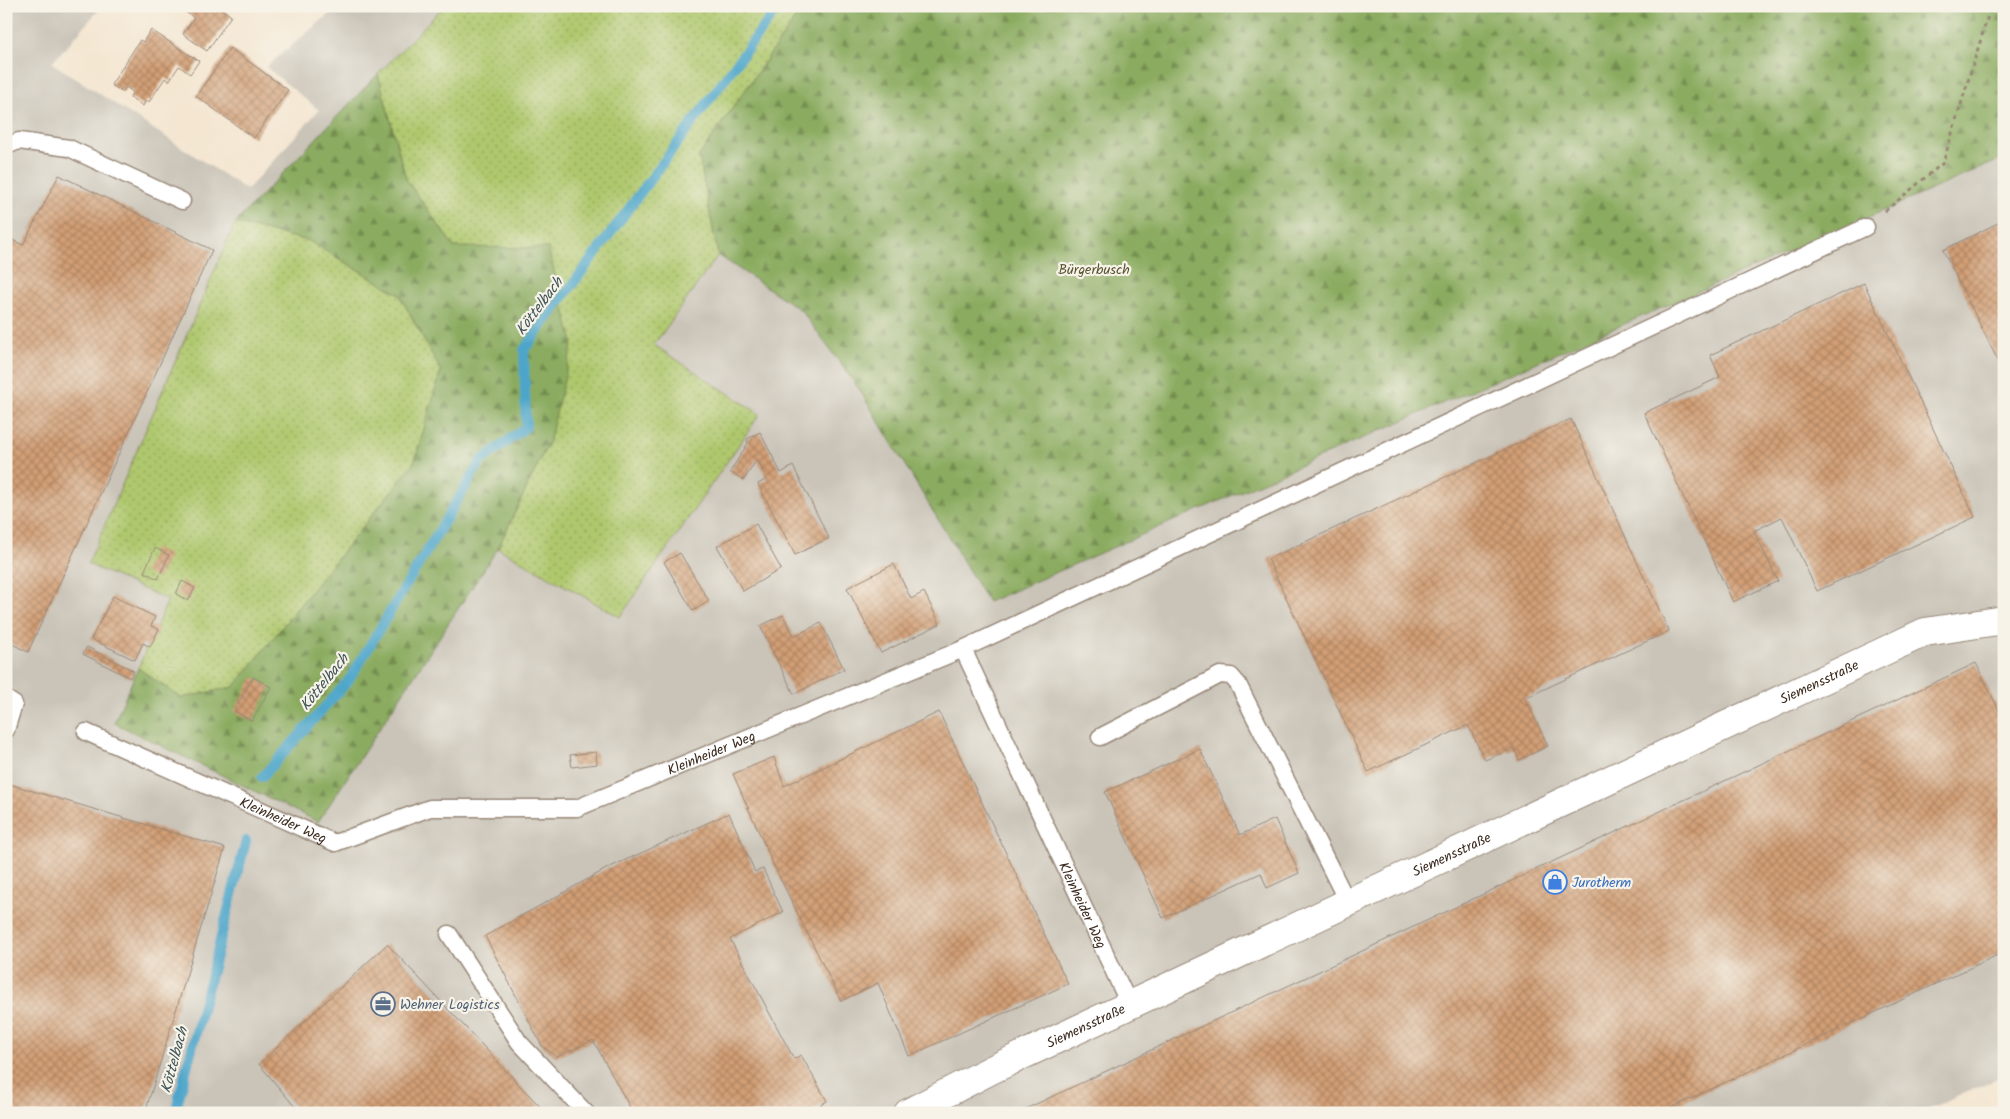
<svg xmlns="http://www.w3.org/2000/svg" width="2010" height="1119" font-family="Kalam,sans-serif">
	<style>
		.industrial { fill: #c9c3b8 }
		.grass { fill: url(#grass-dots); stroke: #757946 }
		.forest { fill: url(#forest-firs); stroke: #636b3f }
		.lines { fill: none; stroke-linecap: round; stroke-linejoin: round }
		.stream { stroke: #4da6ca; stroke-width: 10 }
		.building { fill: url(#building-cross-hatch) }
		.service-casing { stroke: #988878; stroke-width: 19 }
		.minor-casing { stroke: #988878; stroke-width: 30 }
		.path { stroke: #988878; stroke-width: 3; stroke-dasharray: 4 4; stroke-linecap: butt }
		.service { stroke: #fff; stroke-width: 16 }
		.minor { stroke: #fff; stroke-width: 28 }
		.labels { text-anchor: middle; stroke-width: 4.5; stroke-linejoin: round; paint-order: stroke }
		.park-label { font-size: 14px; fill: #585232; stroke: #f7f3e8 }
		.street-label { font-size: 14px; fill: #3b2a1e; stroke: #f7f3e8 }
		.shop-label { font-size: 14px; fill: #366cbe; stroke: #f7f3e8; text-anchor: start }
		.service-label { font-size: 14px; fill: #4e5e75; stroke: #f7f3e8; text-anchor: start }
		.water-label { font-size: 15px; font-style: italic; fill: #41555a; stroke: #f7f3e8 }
	</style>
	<defs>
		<pattern id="grass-dots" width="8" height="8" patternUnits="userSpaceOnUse" patternTransform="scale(1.25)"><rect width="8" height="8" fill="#afc86d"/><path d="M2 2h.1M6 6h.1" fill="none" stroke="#90a359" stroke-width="1.8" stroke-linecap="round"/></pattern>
		<pattern id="forest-firs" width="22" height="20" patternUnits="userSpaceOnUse" patternTransform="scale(1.25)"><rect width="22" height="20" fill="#8bac60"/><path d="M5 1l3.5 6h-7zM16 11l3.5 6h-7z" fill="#738c4f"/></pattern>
		<pattern id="building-cross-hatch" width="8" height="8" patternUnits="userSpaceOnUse" patternTransform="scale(1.25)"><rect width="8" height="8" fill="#d29f76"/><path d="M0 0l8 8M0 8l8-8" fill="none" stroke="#ac8260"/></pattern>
	</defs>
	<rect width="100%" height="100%" fill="#f7f3e8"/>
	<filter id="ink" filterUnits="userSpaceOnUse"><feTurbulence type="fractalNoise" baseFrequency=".02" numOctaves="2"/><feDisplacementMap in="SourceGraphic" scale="10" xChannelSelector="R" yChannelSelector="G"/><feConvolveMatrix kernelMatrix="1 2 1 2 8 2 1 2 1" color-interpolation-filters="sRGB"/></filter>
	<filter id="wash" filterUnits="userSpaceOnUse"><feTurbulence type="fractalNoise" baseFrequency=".0096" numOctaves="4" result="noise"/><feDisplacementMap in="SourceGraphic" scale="20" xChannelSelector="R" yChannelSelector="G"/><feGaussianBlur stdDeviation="1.12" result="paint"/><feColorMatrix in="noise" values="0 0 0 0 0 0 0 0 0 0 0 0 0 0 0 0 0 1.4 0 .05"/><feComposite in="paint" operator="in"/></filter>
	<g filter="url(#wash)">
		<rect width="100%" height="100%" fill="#f4e6d1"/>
		<path class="industrial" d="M6,6H102L52,63L247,190L319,110L266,67L339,6H444L235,223L88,564L168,600L114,724L318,822L498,548L620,617L760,414L654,345L718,255L801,310L859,389L989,602L2004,158V1076L1920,1113H6Z"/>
		<path class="grass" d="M444,6H804L699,156L718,255L654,345L760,414L620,617L498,548L550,439L454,247L406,179L378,74Z
			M235,223L309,241L399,294L441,371L414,463L234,687L181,698L138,668L168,600L88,564Z"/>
		<path class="forest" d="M804,6H2004V158L988,602L859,389L801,310L718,255L699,156Z
			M378,74L406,179L454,247L548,248L573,342L550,439L498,548L318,822L114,723L138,668L181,698L234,687L414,463L441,371L399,294L309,241L235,223Z"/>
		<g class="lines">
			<path class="stream" d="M262,777L349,680L481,461L526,427L524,350L779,6
				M175,1113L246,841"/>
		</g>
		<g id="blocks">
			<path class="building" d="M178,6H218L231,16L207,51L183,34L194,18Z
				M151,30L199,61L190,74L179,66L169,81L165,78L149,102L146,100L143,106L130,97L133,92L126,87L123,92L111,85L140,40L143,42Z
				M230,48L288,90L254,138L196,96Z
				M59,175L212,250L28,652L6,641V237L23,245Z
				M2004,220V373L1943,250Z
				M1864,283L1975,517L1817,591L1782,517L1754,531L1778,581L1733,602L1644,413L1720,377L1710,355Z
				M1571,419L1669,631L1525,698L1548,746L1519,760L1514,748L1485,760L1468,725L1368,772L1268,559Z
				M760,432L781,473L793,466L829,538L795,555L758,484L767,479L757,459L744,480L730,472L748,443L747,439Z
				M756,524L781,569L743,591L717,546Z
				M155,548L169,555L158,579L144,572Z
				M680,553L709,601L693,611L664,562Z
				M894,564L911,599L924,592L940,624L881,653L847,588Z
				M182,581L195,588L188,601L176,594Z
				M113,596L155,617L151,626L159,629L150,647L143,643L135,660L91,639Z
				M783,615L794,636L821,623L844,669L794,694L760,626Z
				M87,647L134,671L130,678L83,654Z
				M1976,663L2004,721V952L1660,1113H1017Z
				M253,677L271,687L252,721L234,711Z
				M939,712L1068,984L909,1056L878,983L841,1001L774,866L733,774L774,757L784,786Z
				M1200,749L1240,835L1275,819L1299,873L1267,888L1261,873L1163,918L1105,792Z
				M596,752L597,764L572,767L570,755Z
				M6,783L225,848L145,1113H6Z
				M729,813L755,872L763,869L783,912L730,939L794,1059L801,1055L827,1101L807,1113H633L593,1040L557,1057L542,1046L485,936L608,868Z
				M387,944L546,1113H292L296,1108L259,1064Z"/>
		</g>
	</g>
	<g filter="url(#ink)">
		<use href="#blocks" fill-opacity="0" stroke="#988878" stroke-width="1"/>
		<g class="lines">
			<g class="service-casing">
				<g id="service">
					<path d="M6,146L19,141L69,148L182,201"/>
					<path d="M963,649L1866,227"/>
					<path d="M6,699L14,704L6,730"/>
					<path id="s1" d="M86,732L335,843L430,808H577L963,649L1130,1006"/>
					<path d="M1100,737L1220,675L1231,676L1238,684L1348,903"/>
					<path d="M449,934L519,1042L586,1113"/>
				</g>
			</g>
			<g class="minor-casing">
				<g id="minor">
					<path id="s2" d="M908,1113L991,1070L1925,632L2004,620"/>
				</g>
			</g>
			<path class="path" d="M1885,211L1943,163L1991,6"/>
			<use href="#service" class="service"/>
			<use href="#minor" class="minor"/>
		</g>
	</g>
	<defs>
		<g id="shop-ring" transform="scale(1.25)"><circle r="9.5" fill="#f7f3e8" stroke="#3f7fe0" stroke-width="1.5"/><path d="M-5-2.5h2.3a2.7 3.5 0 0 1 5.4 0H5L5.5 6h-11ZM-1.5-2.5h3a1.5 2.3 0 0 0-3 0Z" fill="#3f7fe0"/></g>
		<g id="office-ring" transform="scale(1.25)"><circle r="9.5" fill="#f7f3e8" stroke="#5c6f8a" stroke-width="1.5"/><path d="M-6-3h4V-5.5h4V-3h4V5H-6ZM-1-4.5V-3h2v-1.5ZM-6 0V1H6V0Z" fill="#5c6f8a"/></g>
	</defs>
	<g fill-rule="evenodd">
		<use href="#shop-ring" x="1555" y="882"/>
		<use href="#office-ring" x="383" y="1004"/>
	</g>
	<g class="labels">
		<g class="park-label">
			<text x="1094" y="274">Bürgerbusch</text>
		</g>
		<g class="street-label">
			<text dy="5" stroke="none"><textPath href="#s2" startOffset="1008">Siemensstraße</textPath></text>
			<text dy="5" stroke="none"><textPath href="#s1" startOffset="666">Kleinheider Weg</textPath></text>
			<text dy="5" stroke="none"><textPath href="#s1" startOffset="216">Kleinheider Weg</textPath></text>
			<text dy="5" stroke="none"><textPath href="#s2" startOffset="602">Siemensstraße</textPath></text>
			<text dy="5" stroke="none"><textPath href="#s1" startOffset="1221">Kleinheider Weg</textPath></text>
			<text dy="5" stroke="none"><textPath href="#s2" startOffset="198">Siemensstraße</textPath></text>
		</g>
		<g class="shop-label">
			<text x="1572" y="887">Jurotherm</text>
		</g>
		<g class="service-label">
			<text x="400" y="1009">Wehner Logistics</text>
		</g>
		<g class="water-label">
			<text transform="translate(539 306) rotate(-53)" y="5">Köttelbach</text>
			<text transform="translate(324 682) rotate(-51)" y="5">Köttelbach</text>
			<text transform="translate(174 1060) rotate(-75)" y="5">Köttelbach</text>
		</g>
	</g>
	<rect width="2010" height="1119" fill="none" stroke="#f7f3e8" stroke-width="25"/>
</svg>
